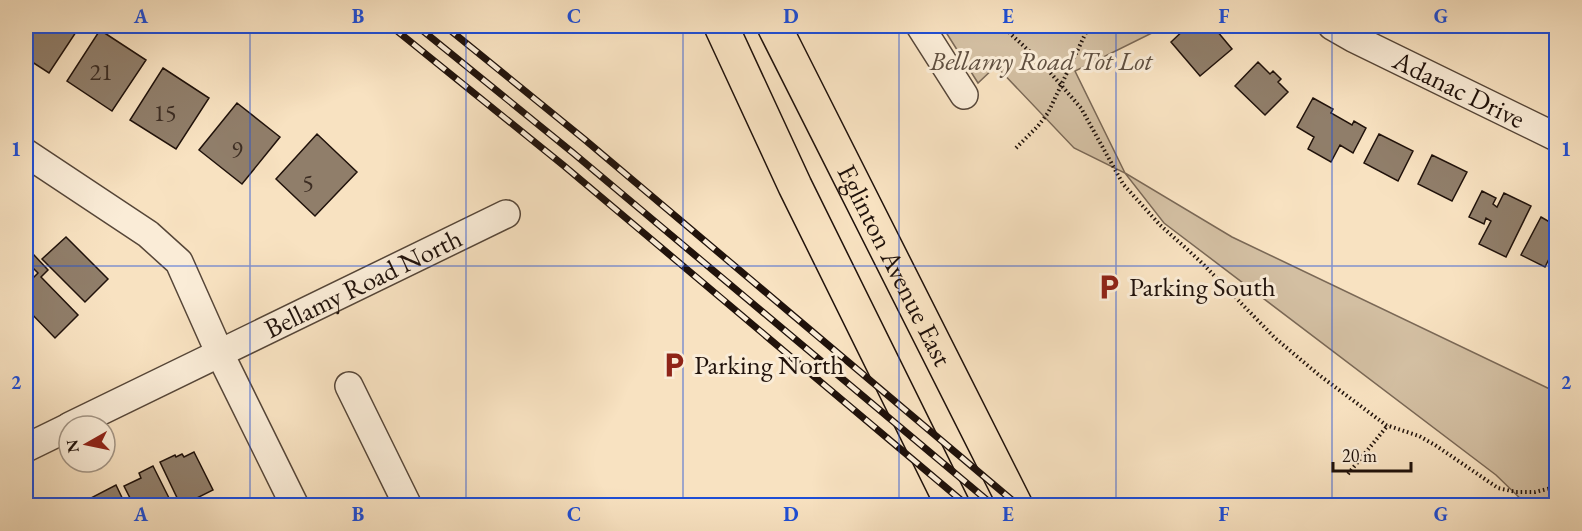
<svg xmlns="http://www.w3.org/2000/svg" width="1582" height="531" font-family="'EB Garamond',serif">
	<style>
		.green { fill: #d3bfa2; stroke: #7a6856; stroke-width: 1.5 }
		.building { fill: #907e6a; stroke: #20120b; stroke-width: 1.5 }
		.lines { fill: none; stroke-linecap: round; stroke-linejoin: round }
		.minor-casing { stroke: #564638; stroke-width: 30 }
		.major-casing { stroke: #20120b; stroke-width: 36 }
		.path { stroke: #20120b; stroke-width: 4; stroke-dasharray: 1.5 3; stroke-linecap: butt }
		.minor { stroke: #faecd7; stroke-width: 27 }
		.major { stroke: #f8e2c1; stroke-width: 33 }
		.rail-casing { stroke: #20120b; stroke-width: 7 }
		.rail { stroke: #faecd7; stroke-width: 4.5; stroke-dasharray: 14; stroke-linecap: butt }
		.grid { fill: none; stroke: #1d4ed8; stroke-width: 1.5; stroke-opacity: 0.55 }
		.labels { text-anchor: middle; stroke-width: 6; stroke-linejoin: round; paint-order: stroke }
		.number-label { font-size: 24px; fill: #3c2d23 }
		.park-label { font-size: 27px; font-style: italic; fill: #5f4f40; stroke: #faecd7 }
		.street-label { font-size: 27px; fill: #20120b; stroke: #faecd7 }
		.poi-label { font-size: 27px; fill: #20120b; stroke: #faecd7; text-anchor: start }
		.neatline { fill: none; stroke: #1d4ed8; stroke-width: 2 }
		.grid-label { font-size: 20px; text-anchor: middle; font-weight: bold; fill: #1d4ed8 }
	</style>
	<rect width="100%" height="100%" fill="#f8e2c1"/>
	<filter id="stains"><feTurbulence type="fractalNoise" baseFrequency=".00333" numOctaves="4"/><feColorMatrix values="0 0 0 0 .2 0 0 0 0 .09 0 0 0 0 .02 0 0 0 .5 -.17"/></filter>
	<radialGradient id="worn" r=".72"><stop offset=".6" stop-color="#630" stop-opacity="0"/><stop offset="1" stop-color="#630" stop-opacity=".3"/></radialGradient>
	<path class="green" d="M942,26H1166L1075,71L1125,173L1232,237L1556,392V505H1527L1496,475L1164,223L1125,173L1074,148L996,66L978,83Z"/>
	<path class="building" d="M26,26H80L49,73L26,58Z
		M1188,26H1217L1220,28L1217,31L1232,49L1200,76L1171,42Z
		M1530,26H1550L1546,33Z
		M100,30L146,60L112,111L67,81Z
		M1258,62L1270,74L1273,71L1281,79L1278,82L1288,92L1265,115L1235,86Z
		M163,68L209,98L176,149L130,120Z
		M1313,98L1333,109L1331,113L1352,125L1354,121L1366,128L1353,153L1340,145L1331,162L1308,149L1314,137L1297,127Z
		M237,103L280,137L242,184L199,150Z
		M317,134L357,172L315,216L276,179Z
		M1379,134L1413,151L1398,181L1364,163Z
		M1432,155L1467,172L1452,201L1418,184Z
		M1482,191L1496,198L1493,204L1497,207L1504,193L1531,206L1506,257L1479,244L1491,221L1486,218L1484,224L1469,217Z
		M1541,217L1553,224L1556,220V257L1551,255L1545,267L1521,255Z
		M66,237L108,279L85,302L42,259Z
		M34,255L48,270L41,277L78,315L55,338L26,308V285L38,273L27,262Z
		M194,452L213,490L181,506L160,462L175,455L176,457L182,454L184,457Z
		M153,466L173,506H134L124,486L141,478L139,473Z
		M116,485L126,506H87L85,501Z"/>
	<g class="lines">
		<g class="minor-casing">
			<g id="minor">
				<path d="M920,26L964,95"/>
				<path id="s1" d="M1332,26L1353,38L1556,137"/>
				<path d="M26,153L148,234L179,262L220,354L295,506"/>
				<path d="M349,386L408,506"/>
				<path id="s2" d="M70,426L506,214"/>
				<path d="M26,448L69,427"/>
			</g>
		</g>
		<g class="major-casing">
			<g id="major">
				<path d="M721,26L795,186L953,506"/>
				<path id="s3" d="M774,26L1016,506"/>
			</g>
		</g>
		<path class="path" d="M1002,26L1041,62L1081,108L1123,184L1160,225L1200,261L1275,338L1319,375L1386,425L1419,436L1435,445L1498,488L1516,492H1535L1556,487
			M1016,148L1038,126L1048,113L1089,26
			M1348,474L1388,425"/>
		<use href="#minor" class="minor"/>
		<use href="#major" class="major"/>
		<g class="rail-casing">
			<path id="rail" d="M391,26L563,165L968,506
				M417,26L572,152L994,506
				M445,26L584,139L1019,506"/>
		</g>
		<use href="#rail" class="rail"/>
	</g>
	<path class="grid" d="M250,26V506M466,26V506M683,26V506M899,26V506M1116,26V506M1332,26V506M26,266H1556"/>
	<defs>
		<g id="parking-bare" transform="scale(2.07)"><path d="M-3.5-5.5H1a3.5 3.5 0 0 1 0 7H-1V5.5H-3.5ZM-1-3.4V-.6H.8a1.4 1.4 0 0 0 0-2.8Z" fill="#8f2418" stroke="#faecd7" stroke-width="2.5" paint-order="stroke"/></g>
	</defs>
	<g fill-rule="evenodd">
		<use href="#parking-bare" x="1109" y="287"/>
		<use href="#parking-bare" x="674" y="365"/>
	</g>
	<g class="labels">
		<g class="number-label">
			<text x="101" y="80">21</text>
			<text x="165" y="121">15</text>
			<text x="237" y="158">9</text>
			<text x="308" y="191">5</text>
		</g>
		<g class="park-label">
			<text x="1041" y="70">Bellamy Road Tot Lot</text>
		</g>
		<g class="street-label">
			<text dy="9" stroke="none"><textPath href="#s1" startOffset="142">Adanac Drive</textPath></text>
			<text dy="9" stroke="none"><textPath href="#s3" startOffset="268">Eglinton Avenue East</textPath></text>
			<text dy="9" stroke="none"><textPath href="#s2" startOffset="326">Bellamy Road North</textPath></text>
		</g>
		<g class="poi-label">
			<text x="1129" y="296">Parking South</text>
			<text x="694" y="374">Parking North</text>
		</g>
	</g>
	<rect width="1582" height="531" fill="none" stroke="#f8e2c1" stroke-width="66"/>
	<g transform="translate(87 444) rotate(261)"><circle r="28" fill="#faecd7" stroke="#a39585" stroke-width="1.5"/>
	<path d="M0-4.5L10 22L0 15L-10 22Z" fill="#8f2418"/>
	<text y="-9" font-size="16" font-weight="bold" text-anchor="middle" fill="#20120b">N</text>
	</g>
	<path d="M1333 462v9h78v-9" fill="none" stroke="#20120b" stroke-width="3"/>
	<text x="1342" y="462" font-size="18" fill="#20120b" stroke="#faecd7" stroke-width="4.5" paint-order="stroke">20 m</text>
	<rect x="33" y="33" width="1516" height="465" class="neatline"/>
	<g class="grid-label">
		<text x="141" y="23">A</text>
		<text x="358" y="23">B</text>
		<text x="574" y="23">C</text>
		<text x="791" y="23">D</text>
		<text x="1008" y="23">E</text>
		<text x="1224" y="23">F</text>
		<text x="1441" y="23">G</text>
		<text x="16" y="156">1</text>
		<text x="1566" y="156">1</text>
		<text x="16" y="389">2</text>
		<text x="1566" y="389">2</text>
		<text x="141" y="521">A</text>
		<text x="358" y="521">B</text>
		<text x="574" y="521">C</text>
		<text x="791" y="521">D</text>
		<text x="1008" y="521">E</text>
		<text x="1224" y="521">F</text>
		<text x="1441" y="521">G</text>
	</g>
	<rect width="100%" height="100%" filter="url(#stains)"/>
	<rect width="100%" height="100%" fill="url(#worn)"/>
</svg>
